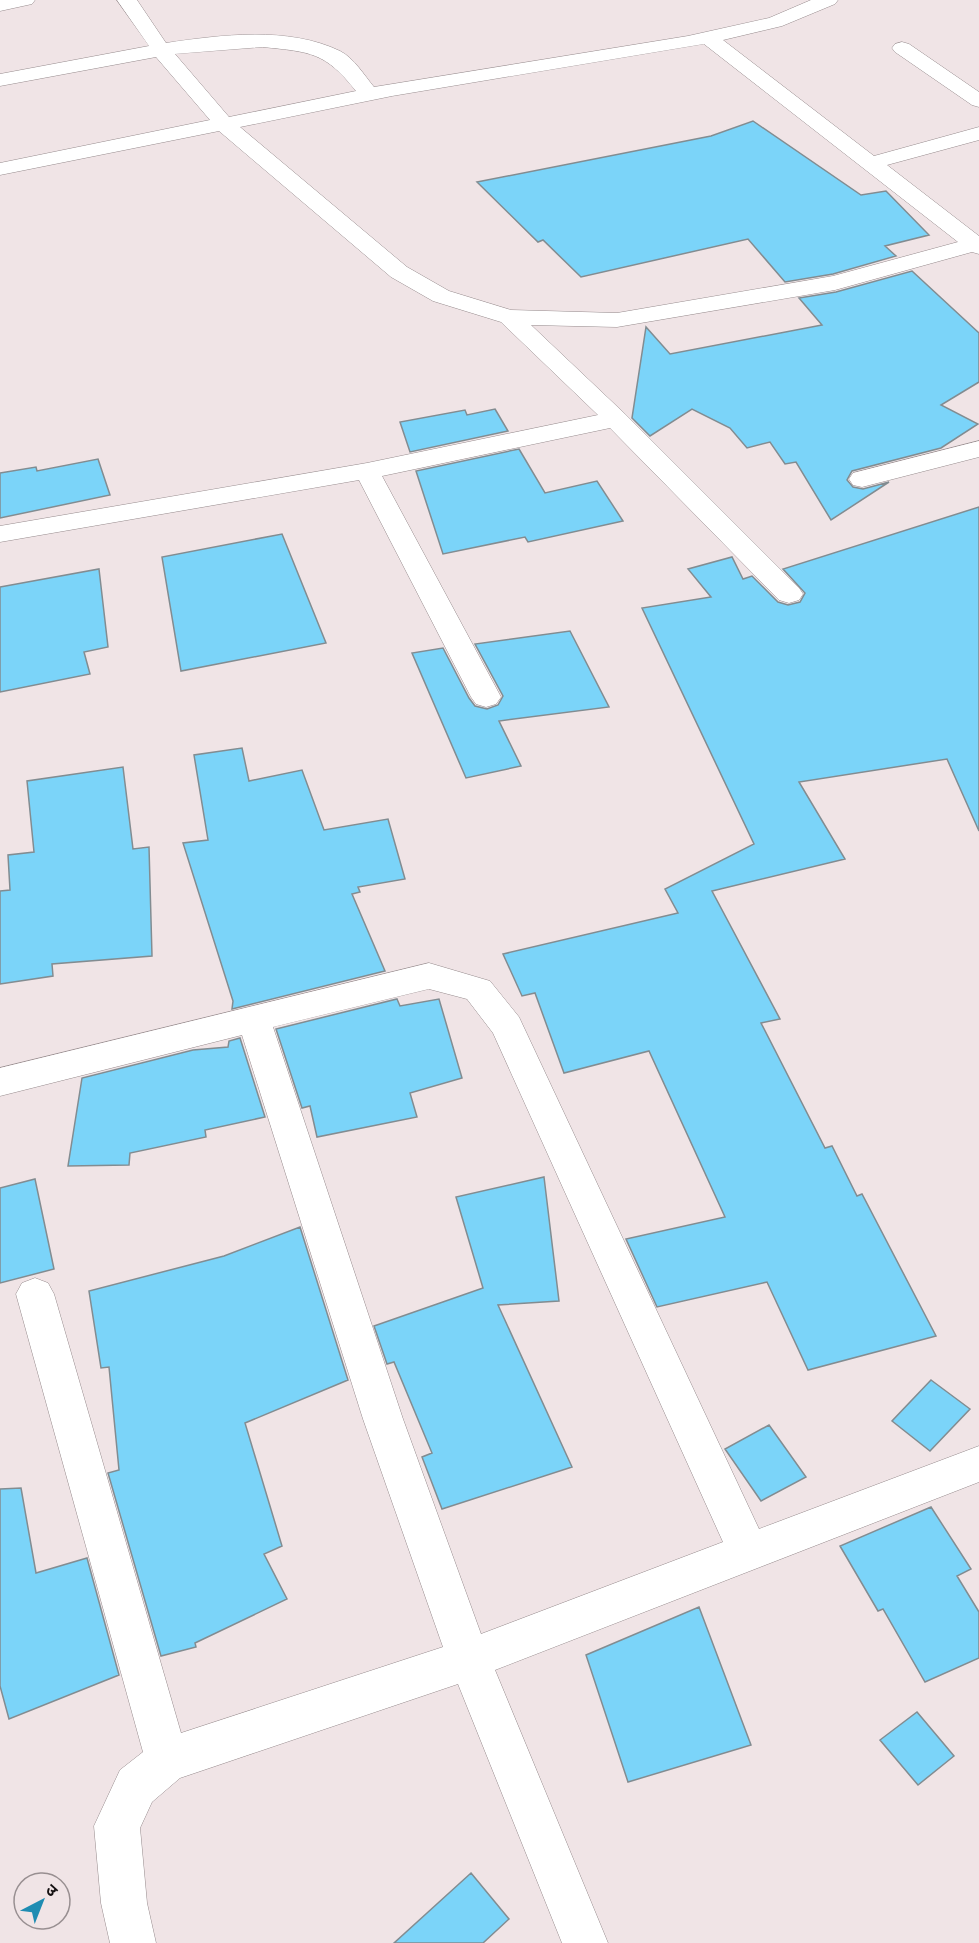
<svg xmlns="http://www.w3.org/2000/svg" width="979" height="1943" font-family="Quicksand,'Noto Sans Devanagari',sans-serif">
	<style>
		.building { fill: #7bd4f9; stroke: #828c91; stroke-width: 1.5 }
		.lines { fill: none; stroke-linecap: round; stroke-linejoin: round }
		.minor-casing { stroke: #968b8d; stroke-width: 1 }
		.minor { fill: #fff; fill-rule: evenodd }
	</style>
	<rect width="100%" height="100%" fill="#f0e4e6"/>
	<path class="building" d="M753,121L861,195L886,191L929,235L885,246L896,256L833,274L785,282L748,239L581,277L543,240L538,242L477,182L711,136Z
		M912,271L979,333V382L941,405L978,424L941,448L852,471L847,480L853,487L863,489L889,482L831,520L796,462L785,464L770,442L747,448L730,428L692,409L650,436L632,418L646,327L670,354L822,325L799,298L836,292Z
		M495,409L508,431L410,452L400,422L465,410L467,415Z
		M519,449L545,493L597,481L623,521L528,542L525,537L443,554L416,471Z
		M98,459L110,495L0,518V473L36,467L37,471Z
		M979,507V831L947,759L799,782L845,859L712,891L780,1019L761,1023L825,1148L832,1146L857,1196L862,1194L936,1336L808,1370L767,1282L657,1307L626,1239L725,1217L649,1051L564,1073L535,993L522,996L503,954L678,913L665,889L754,844L642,608L711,597L688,569L732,557L743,579L752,576L778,602L788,605L800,602L805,593L783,569Z
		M282,534L326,643L181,671L162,557Z
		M99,569L108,647L84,652L90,674L0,692V587Z
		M570,631L609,707L499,721L521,766L466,778L412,653L443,648L469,698L475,706L487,709L498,705L503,696L475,644Z
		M242,748L249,781L302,770L324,830L388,819L405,879L358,887L360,892L352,894L385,971L232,1009L233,1001L183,843L208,840L194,755Z
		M123,767L133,849L149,847L152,956L52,964L53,976L0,984V891L10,890L8,855L34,852L27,781Z
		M397,999L400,1006L439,999L462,1078L410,1093L417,1117L317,1137L310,1106L302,1108L276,1029Z
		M240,1038L265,1117L205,1130L206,1137L130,1153L129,1165L68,1166L82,1078L193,1050L228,1047L229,1041Z
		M544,1177L559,1301L498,1305L572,1467L442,1509L422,1457L432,1453L394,1362L387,1364L374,1326L483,1288L456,1197Z
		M35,1179L54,1269L0,1283V1188Z
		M300,1227L348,1380L245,1423L282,1546L264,1554L287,1599L195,1643L196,1647L161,1656L108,1473L119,1470L109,1367L101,1368L89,1291L224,1256Z
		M931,1380L970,1409L930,1451L892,1421Z
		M769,1425L806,1477L761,1501L725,1449Z
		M21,1488L36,1573L87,1558L119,1675L9,1719L0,1686V1489Z
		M931,1507L971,1569L957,1576L979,1612V1658L925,1682L883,1609L878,1611L840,1546Z
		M699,1607L751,1745L628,1782L586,1655Z
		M917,1712L954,1756L918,1785L880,1740Z
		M471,1873L509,1919L483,1943H394Z"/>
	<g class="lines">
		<g class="minor-casing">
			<path id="minor" d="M0,0H35L32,4L0,11Z
				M117,0H137L166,43C221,35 288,26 340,51C354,58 364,75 374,87L688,36L769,18L811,0H838L835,4L782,26L723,40L874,156L979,127V140L887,165L979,236V254L972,252L835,290L617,327L531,325L625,414L799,588L803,594L799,600L789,603L779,600L610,428L382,476L501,697L496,704L486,707L476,704L471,697L359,480L0,542V526L367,463L598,415L501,322L433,301L391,277L219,131L0,175V163L210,120L156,57L0,86V74L149,46ZM704,44L958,242L833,276L617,313L511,310L449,291L407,267L240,127L392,96ZM263,47C311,52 325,52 356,91L229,117L175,54Z
				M902,42L909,44L979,92V107L972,105L895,52L892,48L895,44Z
				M979,441V457L862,487L853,485L849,479L853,473Z
				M429,963L490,981L519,1017L759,1529L979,1446V1482L495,1670L608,1943H562L458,1684L180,1778L152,1802L140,1828L147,1903L156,1943H110L101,1903L94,1826L120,1770L143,1752L16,1294L22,1283L35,1278L48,1283L54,1294L181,1733L443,1647L363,1419L242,1035L0,1096V1068ZM429,989L467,999L493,1033L723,1542L481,1634L403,1419L273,1027Z"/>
		</g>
		<use href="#minor" class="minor"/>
	</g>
	<g transform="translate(42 1901) rotate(42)"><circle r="28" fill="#f0e4e6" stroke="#988f91" stroke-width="1.5"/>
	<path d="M0-4.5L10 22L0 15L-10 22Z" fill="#1f8cb2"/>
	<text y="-9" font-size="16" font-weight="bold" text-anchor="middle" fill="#141011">उ</text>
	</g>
</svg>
